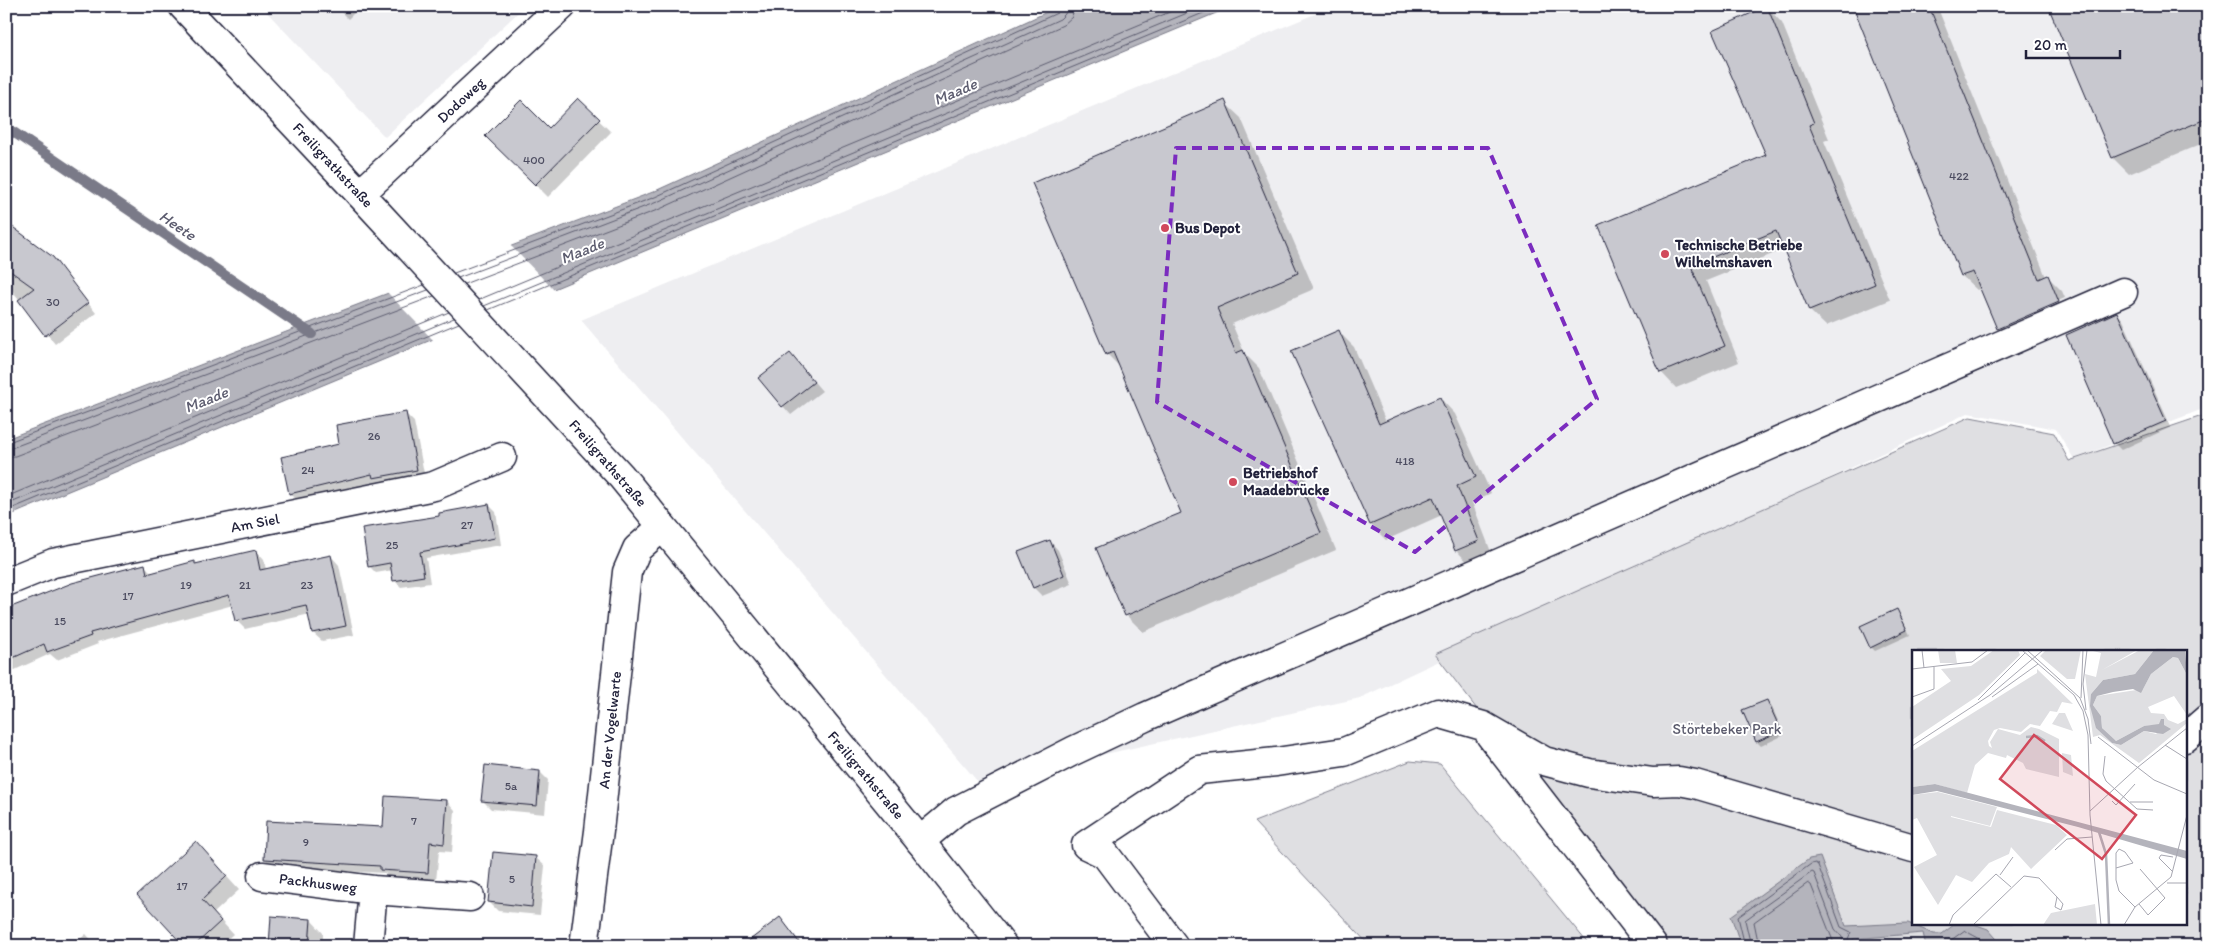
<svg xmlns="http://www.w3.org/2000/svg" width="2214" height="952" font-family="Itim,sans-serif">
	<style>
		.built { fill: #eeeef1 }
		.green { fill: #dfdfe2; stroke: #80808e; fill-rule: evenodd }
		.water { fill: #b4b4bc; stroke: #7a7a88 }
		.pier { fill: #fff }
		.shadow { fill: #0003; fill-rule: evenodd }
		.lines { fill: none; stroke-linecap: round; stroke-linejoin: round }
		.shore { stroke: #5c5c6f; stroke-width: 1 }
		.stream { stroke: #7a7a88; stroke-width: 10 }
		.building { fill: #c8c8cf; stroke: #22223b }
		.minor-casing { stroke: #22223b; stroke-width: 31 }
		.major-casing { stroke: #22223b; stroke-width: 31 }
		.minor { stroke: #fff; stroke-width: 28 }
		.major { stroke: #fff; stroke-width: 28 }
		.marked { fill: none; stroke: #7b2cbf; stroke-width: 4; stroke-dasharray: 10 6; stroke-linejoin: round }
		.poi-dot { fill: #d1495b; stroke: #fff; stroke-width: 2 }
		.labels { text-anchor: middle; stroke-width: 4; stroke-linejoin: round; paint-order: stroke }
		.number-label { font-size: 12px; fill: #4c4c60 }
		.street-label { font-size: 15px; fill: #22223b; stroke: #fff }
		.poi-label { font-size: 15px; font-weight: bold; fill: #22223b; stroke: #fff; text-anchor: start }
		.park-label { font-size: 15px; fill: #5b5b6d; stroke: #fff }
		.water-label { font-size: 16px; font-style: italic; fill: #5c5c6f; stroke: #fff }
		.inset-river { fill: none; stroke: #b4b4bc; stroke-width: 2.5 }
		.inset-road { fill: none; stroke: #a7a7b1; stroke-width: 1 }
		.view { fill: #d1495b; fill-opacity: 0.15; stroke: #d1495b; stroke-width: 2.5 }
		.inset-edge { fill: none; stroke: #22223b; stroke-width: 2.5 }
	</style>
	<rect width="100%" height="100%" fill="#fff"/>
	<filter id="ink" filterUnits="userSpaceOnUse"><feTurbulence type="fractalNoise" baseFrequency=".02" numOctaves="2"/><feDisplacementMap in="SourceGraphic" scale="10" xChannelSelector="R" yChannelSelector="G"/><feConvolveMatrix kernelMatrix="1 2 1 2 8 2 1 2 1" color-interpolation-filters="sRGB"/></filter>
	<g filter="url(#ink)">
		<path class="built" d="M261,6H525L385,137Z
			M1334,6H2208V407L2074,459L2056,429L1968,413L1360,698L978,782L581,320Z"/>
		<path class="green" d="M2208,414V946H1657L1435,654L1970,417L2054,433L2069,461ZM1913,651H2185V923H1913Z
			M1410,761L1440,764L1590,946H1370L1254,822Z"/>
		<path class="water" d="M1060,6H1233L6,517V439L653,192Z
			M1820,857L1846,926L1908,923L1934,934H1942L1955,924H1974L1988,929L2003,946H1926L1923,933L1853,939L1855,946H1741L1731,916L1809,859Z"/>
		<path class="pier" d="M509,244L555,291L434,341L386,291Z"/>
		<path class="shadow" d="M335,6H361L348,19Z
			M1855,6H1937L2046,277H2048L2062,291L2073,316L2013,342L1998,328L1981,288L1977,290L1962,276ZM2065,298L2066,301L2003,327V325Z
			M2208,6V141L2129,174L2113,158Z
			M1767,7L1782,23L1829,139L1824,141L1890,300L1826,326L1810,311L1785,249L1706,281L1739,362L1676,388L1661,372L1600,225L1767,156Z
			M578,100L611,132L548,197L487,136L549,129Z
			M1224,102L1241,118L1314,289L1232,324L1245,354L1259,368L1336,550L1143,632L1126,615L1098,549L1183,513L1122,369L1107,354Z
			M6,223L52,258L96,313L55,344L6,283Z
			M2117,313L2123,320L2171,427L2121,450L2114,443Z
			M1339,332L1354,347L1386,422L1440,398L1455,414L1491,493L1472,502L1493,557L1471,566L1456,550L1442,515L1386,540L1371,525L1293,351Z
			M790,354L822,391L791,415L783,406Z
			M405,413L414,422L425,478L383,486L379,482L299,502L290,493L341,444Z
			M489,505L496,512L501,545L426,558L430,583L401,587L394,580L393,570L376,573L369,566L441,517Z
			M1050,541L1058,550L1072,584L1042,596L1034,588Z
			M256,551L264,560L266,570L331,556L339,565L354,635L322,641L313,633L310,614L245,629L236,620L233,605L97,642L98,644L57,660L50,654L6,674V612L144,565L153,574L194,563L196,565Z
			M1896,610L1900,614L1910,635L1875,651L1871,647Z
			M1767,701L1771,705L1784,735L1761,746L1757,742Z
			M540,772L548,780L545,814L491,809L483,801Z
			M447,801L455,810L452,852L439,851L436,881L389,878L385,873L274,868L265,859L384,828Z
			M494,853L536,858L545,866L540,915L498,911L489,902Z
			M208,856L239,890L214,913L233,934L220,946H186Z
			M779,918L803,946H745Z
			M311,920L323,933V946H271Z
			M86,934L97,946H72Z"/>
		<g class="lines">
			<path class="shore" d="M454,273L655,197L1057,13L1060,6
				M458,278L657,202L1060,19L1065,14L1067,6
				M464,284L660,209L1063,25L1072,17L1074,6
				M478,300L1184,6
				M484,306L1204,6
				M488,310L1220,6
				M6,443L424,285
				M6,450L428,290
				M6,457L15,456L434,296
				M6,497L449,312
				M6,505L454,318
				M6,511L459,323
				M1745,946L1738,917L1811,864L1815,863L1818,865L1841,927L1851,932L1848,939L1850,946
				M1751,946L1745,920L1812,872L1814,873L1835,929L1842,937L1843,946
				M1759,946L1754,922L1808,883L1811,885L1835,946
				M1937,946L1947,943L1965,930C1972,936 1982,938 1989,946"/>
			<path class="stream" d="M6,127L312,334
				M2203,946L2208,938"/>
		</g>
		<path class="building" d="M1767,6L1814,123L1809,125L1875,284L1809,311L1776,231L1749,242L1691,266L1725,346L1660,373L1598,225L1766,155L1712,31Z
			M1853,6H1929L2039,279L2048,275L2059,302L1997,329L1973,272L1961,276Z
			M2048,6H2208V118L2112,158Z
			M578,98L600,119L535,185L485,136L521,100L549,128Z
			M1225,100L1298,273L1217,308L1236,353L1243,350L1321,533L1125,616L1096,548L1181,513L1113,352L1106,355L1032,183Z
			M6,222L53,257L88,303L45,336L18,300L34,288L6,268Z
			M2117,312L2166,421L2113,444L2066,335Z
			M1339,330L1379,424L1440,397L1476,477L1457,486L1479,541L1455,551L1433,497L1370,525L1291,351Z
			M790,353L814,382L782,407L758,378Z
			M406,412L417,470L373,478L372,474L289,494L281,457L339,444L336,425Z
			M489,504L495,538L420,552L424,576L393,581L390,563L368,567L362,528L439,516V513Z
			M1050,540L1064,575L1033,588L1018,552Z
			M256,550L260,570L331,555L346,626L312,633L306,605L235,621L229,595L90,633L91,636L47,652L44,644L6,661V609L72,583L145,564L147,574L195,561V564Z
			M1897,609L1907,630L1870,648L1860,626Z
			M1767,700L1781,731L1756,742L1742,710Z
			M485,765L540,771L537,806L481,801Z
			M385,796L447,800L444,844L430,842L428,873L380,870V866L264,859L266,821L383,827Z
			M196,841L227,876L202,900L221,921L194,946H184L137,895Z
			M493,852L536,856L532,907L488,902Z
			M271,916L311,919L309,946H269Z
			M780,917L802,946H742Z"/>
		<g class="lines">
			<g class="minor-casing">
				<path id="minor" d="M360,194L562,6
					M6,582L53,563L434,486L502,457
					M1490,735L1653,946
					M2185,738L2208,718
					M920,841L956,811L1073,751L1145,717L2123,292
					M1086,845L1199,770L1276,762L1344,752L1438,713L1483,726L1544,761L1589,773L1653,782L1679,781L1695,784L1913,848
					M1086,845L1105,854L1174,946
					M262,876L373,890
					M368,946L373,890L470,897
					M584,946L599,831L627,572L637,549L662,527"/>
			</g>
			<g class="major-casing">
				<path id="major" d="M183,6L360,194L621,476L920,841L1003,946"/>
			</g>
			<use href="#minor" class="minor"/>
			<use href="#major" class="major"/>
		</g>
	</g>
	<path class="marked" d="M1176,148H1488L1597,399L1415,552L1157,402Z"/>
	<g class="poi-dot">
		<circle cx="1165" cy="228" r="5"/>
		<circle cx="1665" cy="254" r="5"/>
		<circle cx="1233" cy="482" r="5"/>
	</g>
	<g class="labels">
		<g class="number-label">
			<text x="534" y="164">400</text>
			<text x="1959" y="180">422</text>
			<text x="53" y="306">30</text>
			<text x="374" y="440">26</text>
			<text x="1405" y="465">418</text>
			<text x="308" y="474">24</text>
			<text x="467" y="529">27</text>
			<text x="392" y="549">25</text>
			<text x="186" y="589">19</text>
			<text x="245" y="589">21</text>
			<text x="307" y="589">23</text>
			<text x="128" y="600">17</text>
			<text x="60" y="625">15</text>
			<text x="511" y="790">5a</text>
			<text x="414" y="825">7</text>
			<text x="306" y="846">9</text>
			<text x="512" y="883">5</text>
			<text x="182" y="890">17</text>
		</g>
		<g class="street-label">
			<text transform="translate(461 100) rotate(-43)" y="5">Dodoweg</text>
			<text transform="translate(333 165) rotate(47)" y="5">Freiligrathstraße</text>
			<text transform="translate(608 463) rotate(49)" y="5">Freiligrathstraße</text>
			<text transform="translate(255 523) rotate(-11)" y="5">Am Siel</text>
			<text transform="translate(610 730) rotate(-84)" y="5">An der Vogelwarte</text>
			<text transform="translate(866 775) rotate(50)" y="5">Freiligrathstraße</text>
			<text transform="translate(318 883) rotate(7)" y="5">Packhusweg</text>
		</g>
		<g class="poi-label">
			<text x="1175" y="233">Bus Depot</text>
			<text x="1675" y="250">Technische Betriebe<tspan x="1675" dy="17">Wilhelmshaven</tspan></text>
			<text x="1243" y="478">Betriebshof<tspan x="1243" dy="17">Maadebrücke</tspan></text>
		</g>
		<g class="park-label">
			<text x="1727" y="734">Störtebeker Park</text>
		</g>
		<g class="water-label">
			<text transform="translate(955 91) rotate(-23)" y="6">Maade</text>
			<text transform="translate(178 225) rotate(34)" y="6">Heete</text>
			<text transform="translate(582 250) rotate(-22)" y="6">Maade</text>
			<text transform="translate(206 399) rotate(-22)" y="6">Maade</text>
		</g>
	</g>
	<g transform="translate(1912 650)">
		<rect width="275" height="275" fill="#fff"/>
		<path d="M26,0H43L45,13H28ZM82,0H106L108,5L67,45L0,90V57L39,31L29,19L59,16ZM134,0H169L163,29H155L128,6ZM177,0H225L190,20L228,0H242L223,24L191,30L179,44L183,73L200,93L209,95L232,81L244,84L252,75L232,76L204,91L198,88L190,78L189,66L181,55L185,46L231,39L239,24L261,7L266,8L275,25V65L262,46L236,57L239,63L252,64L256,70L266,74L275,69V73L227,113L188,85L181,87L173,24L184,27L189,3ZM125,19L161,54L150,52L145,62L138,61L128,76L118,74L109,82L88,78L82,80L76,91L77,96L80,98L78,92L86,79L108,85L119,77L127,79L147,89V127L114,119L111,113L95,105L94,108L76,103L63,115L55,143L23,134L0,137V101L125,23ZM147,63H153L161,81L140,74ZM150,103L159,105L161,126L151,122ZM26,142L85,157L78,176L39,166V167L79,177L85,160L144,175L155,185L119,219L99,197L97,204L77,213L60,232L44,225L26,255L2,217L25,205L5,168L0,170V145ZM183,254L185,275H131L139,263Z" fill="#dfdfe2"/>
		<path d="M242,0H273L275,25L266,8L261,7L239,24L229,43L221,39L201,42L185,46L181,55L189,66L190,78L204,91L232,76L247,74L249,69H252V75L259,79L251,84L232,81L209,95L200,93L184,78L178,56L179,44L191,30L223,24ZM23,134L275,201V209L166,177L25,141L0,145V137Z" fill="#b4b4bc"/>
		<path class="inset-river" d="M114,87L125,86L133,91M187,182L194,204L197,275"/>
		<path class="inset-road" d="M10,0L12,18M110,0L162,45L171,61L176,85L178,165L189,275M115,0L168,48L176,69L179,94M0,19L60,12L76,0M0,47L22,39V17M80,47L126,14M169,48L171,0M66,50L113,3M174,60L171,34L175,0M186,87L242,130L275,144M253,95L275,109M0,96L78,45L131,0M193,106L191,124L194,131L225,159L241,160M200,151L204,155L223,134M218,152H241M178,161L226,117L275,78M143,200L155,189L180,187M261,207L249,205L247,208L261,222M204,218L221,213L213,202L207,199L204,203V230L207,241L223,257M88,225L101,207M255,233H275M227,254L236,265L253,248L228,219M37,275L41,265L84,224L99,237M61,275L112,226L127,228L145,247L151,254L149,260L143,257L145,247M212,275L223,257L259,227L275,165"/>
		<path class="view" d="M122,85L224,165L190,209L88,129Z"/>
		<rect width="275" height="275" class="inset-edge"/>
	</g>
	<rect width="2214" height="952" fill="none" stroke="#fff" stroke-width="25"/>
	<rect x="12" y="12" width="2189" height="927" fill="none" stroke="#22223b" stroke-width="2" filter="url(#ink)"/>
	<path d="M2026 50v8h94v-8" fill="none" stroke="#22223b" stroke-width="2.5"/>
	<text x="2034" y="50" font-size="15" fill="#22223b" stroke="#ffffff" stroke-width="4" paint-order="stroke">20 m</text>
</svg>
